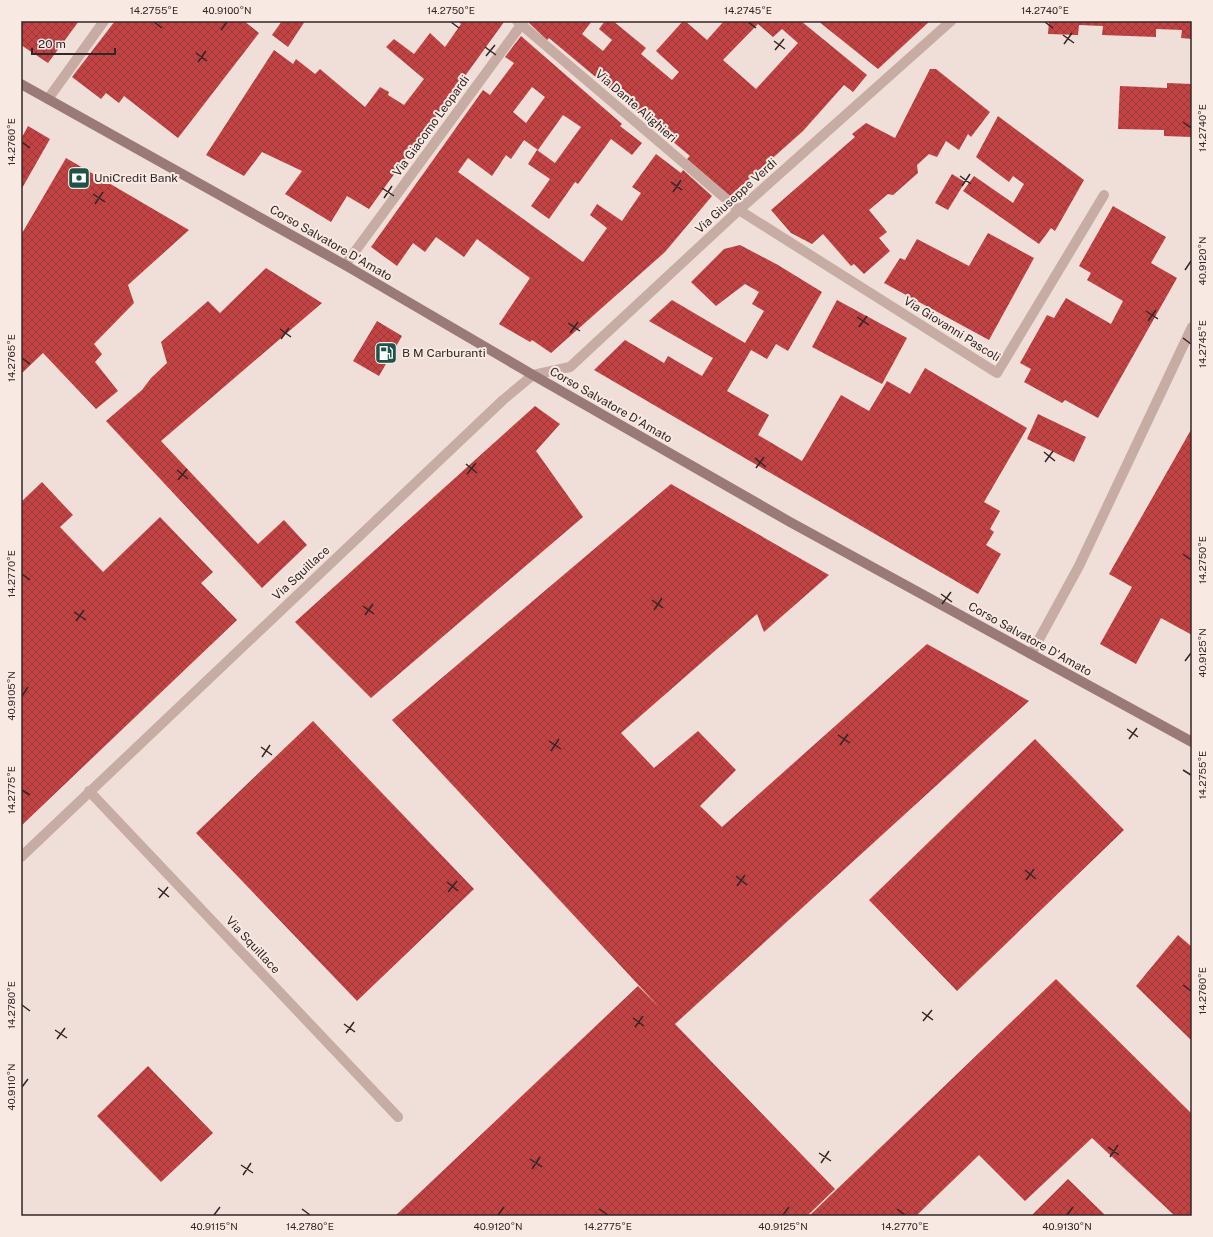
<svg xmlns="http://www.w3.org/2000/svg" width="1213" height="1237" font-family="'Public Sans',sans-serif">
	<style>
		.building { fill: url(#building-cross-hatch); fill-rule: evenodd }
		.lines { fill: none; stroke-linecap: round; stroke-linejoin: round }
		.lane { stroke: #c7aca4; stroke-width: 10 }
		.street { stroke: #c7aca4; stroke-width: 10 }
		.secondary { stroke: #9a7a76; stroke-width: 10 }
		.ticks { fill: none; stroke: #332626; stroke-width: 1.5 }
		.labels { text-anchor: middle; stroke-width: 4; stroke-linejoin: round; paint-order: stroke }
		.street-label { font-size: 12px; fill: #332626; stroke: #f8e9e3 }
		.poi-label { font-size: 12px; fill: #332626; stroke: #f8e9e3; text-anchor: start }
		.neatline { fill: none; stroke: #332626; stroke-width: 1.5 }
		.ticks-label { font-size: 10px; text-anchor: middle; fill: #332626 }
	</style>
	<defs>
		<pattern id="building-cross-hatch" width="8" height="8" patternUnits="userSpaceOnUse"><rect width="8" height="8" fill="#c24344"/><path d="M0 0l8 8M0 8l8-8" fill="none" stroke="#9e3839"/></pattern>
	</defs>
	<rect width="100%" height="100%" fill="#f0ded8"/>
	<path class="building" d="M21,21H79L48,63L21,45Z
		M115,21H244L259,33L178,138L124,96L119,103L106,93L101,99L72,77Z
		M282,21H305L288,47L272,35Z
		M458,21H502L504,22L369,209L347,196L331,222L285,194L302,171L262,152L244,176L206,155L274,50L293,64L296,59L315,74L320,69L365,107L380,87L389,92L388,95L404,105L424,79L386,47L394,39L414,54L430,33L445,47L461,24Z
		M530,21H592L582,34L603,51L612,40L599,29L605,21H613L646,48L641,54L672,80L679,72L656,51L683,21H685L707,40L724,21H801L867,75L853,92L844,85L803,131L730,196L687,159L690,156L549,38L547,40L529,23ZM758,24L773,37L782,29L798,43L756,89L723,60Z
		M818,21H930L878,69Z
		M1049,21H1192V39L1181,38L1182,30L1156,29V37L1102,35L1103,26L1079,25L1078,35L1048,34Z
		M521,36L622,124L620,126L642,143L632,155L611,139L578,184L575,182L549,219L531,206L550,179L528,164L537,150L555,163L581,127L563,115L538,150L524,140L511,159L506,155L492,176L468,158L458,172L583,262L607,228L590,215L597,204L622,221L641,193L632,187L656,154L681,173L683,170L712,196L665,252L551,353L532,340L530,342L499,324L530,278L477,239L464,257L436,237L425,252L413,243L397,266L371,247L483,90L490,95L514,63L505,57ZM532,87L545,97L526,123L513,112Z
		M930,69H936L990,112L971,137L968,134L959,150L946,141L937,157L929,154L917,165L918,173L893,195L888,194L869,210L887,232L879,238L890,251L864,274L854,264L851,266L823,234L812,244L791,233L771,210L855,137L852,134L866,123L895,138Z
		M1167,83L1192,84V137L1164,136V130L1118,129L1120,86L1167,88Z
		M998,116L1084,180L1055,231L1051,228L1039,244L963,191L974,176L1013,203L1024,184L1013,176L1009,182L976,157Z
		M28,126L50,139L21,190V139Z
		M66,158L189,230L128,285L134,303L94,344L102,354L95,362L118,391L96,409L43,353L21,374V235Z
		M952,174L965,182L948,210L935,203Z
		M1113,206L1166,237L1151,263L1177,278L1098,418L1065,400L1062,403L1024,382L1031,369L1020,363L1047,315L1054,318L1066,298L1111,324L1123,301L1087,280L1091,273L1079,266Z
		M988,233L1034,258L989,340L884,283L900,258L905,260L917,239L969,266Z
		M740,245L778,265L822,292L788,351L776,344L767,359L751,350L727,391L769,415L758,435L802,461L841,395L869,411L887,381L910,394L925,368L1027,428L984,502L1000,511L990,529L994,532L986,545L1001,554L978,594L594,370L625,340L664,363L668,356L702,376L713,358L649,321L672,300L745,343L764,311L752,304L759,292L745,284L716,306L691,282L724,249Z
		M266,268L322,303L161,441L258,544L284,520L307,545L262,588L106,421L142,390L151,378L167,363L161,342L208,301L220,313Z
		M837,300L907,338L882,384L812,347Z
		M377,321L402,336L379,376L353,361Z
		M535,406L560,424L536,451L583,517L371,698L295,622Z
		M1038,414L1086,437L1074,462L1027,439Z
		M1192,428V635L1161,618L1136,664L1100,644L1132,587L1109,574Z
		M42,482L73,515L60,527L103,572L160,517L213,572L201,583L237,620L21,826V502Z
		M671,484L829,575L764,632L757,614L621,733L654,768L698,731L736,770L700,806L722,827L927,644L1029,701L675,1024L835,1189L807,1216H395L638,986L659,1007L392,720Z
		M313,721L474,889L357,1001L196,833Z
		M1035,739L1124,830L957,991L869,900Z
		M1178,935L1192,947V1041L1136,986Z
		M1056,979L1192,1114V1216H1175L1092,1138L1025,1201L979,1155L916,1216H809Z
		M148,1066L213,1133L161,1182L97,1116Z
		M1068,1179L1106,1216H1031Z"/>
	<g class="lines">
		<path class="lane" d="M1031,654L1079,566L1192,327"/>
		<path class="street" d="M517,21L739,210L997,373L1104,195
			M48,99L104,21
			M345,265L524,21
			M89,791L398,1117
			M21,857L503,400L533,375L570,367L739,210L951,21"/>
		<path class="secondary" d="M21,84L345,265L533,375L790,522L1192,742"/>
	</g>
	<path class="ticks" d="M154,22L162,28M451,22L459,28M748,22L756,28M1045,22L1053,28M221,30L227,22M1063,35L1074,43M774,41L785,49M1064,44L1072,33M485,47L496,55M775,50L784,39M196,53L207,61M486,56L495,45M198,62L206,51M1183,122L1191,128M22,142L30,148M960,176L971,184M671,182L682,190M962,186L970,174M382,188L394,196M673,192L681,180M93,194L105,202M384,198L392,186M95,204L103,192M1185,270L1191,261M1146,311L1158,319M857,317L869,325M1148,321L1156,310M568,323L580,331M859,327L867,316M280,329L291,337M570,333L578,322M1183,338L1191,344M281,339L289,328M22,358L30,364M1044,452L1055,461M755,458L766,467M1045,462L1053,451M466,464L477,473M756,468L764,457M177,470L188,479M467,474L476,463M178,480L187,469M1183,554L1191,560M22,574L30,580M941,594L952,602M652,600L663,608M942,604L951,592M363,606L374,614M654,610L662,598M74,612L86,620M365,615L373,604M76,621L84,610M1185,661L1191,653M22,696L28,687M1127,729L1138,737M838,735L850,743M1129,739L1137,728M549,741L561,749M840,745L848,734M261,747L272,755M551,751L559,739M262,757L270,745M1183,770L1191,775M22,790L30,795M1025,870L1036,879M736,876L747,885M1026,880L1034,869M447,882L458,891M737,886L745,875M158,888L169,897M448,892L457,881M159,898L168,887M1183,985L1191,991M22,1005L30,1011M922,1012L933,1020M633,1018L644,1026M923,1021L932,1010M344,1024L355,1032M635,1027L643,1016M55,1030L67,1038M346,1033L354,1022M57,1039L65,1028M22,1087L28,1079M1108,1147L1119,1155M819,1153L831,1161M1110,1157L1118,1145M530,1159L542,1167M821,1163L829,1151M241,1165L253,1173M532,1169L540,1157M243,1175L251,1163M302,1209L310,1215M599,1209L608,1215M897,1209L905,1215M214,1215L220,1207M498,1215L504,1207M783,1215L789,1207M1067,1215L1073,1207"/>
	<defs>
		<g id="bank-square" transform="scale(1.15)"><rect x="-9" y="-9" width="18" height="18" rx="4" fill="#1d5349" stroke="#f8e9e3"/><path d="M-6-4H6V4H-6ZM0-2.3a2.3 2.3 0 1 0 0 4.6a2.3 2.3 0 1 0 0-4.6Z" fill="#fff"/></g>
		<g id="fuel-square" transform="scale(1.15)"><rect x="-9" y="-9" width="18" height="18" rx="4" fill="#1d5349" stroke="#f8e9e3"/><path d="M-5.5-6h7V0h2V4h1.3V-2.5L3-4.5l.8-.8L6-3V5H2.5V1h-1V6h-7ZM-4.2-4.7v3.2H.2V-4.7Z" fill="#fff"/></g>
	</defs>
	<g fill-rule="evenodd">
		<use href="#bank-square" x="79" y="178"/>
		<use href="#fuel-square" x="386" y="353"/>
	</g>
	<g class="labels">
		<g class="street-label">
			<text transform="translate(636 106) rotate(41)" y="4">Via Dante Alighieri</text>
			<text transform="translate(431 126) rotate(-54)" y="4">Via Giacomo Leopardi</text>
			<text transform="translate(736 196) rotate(-42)" y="4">Via Giuseppe Verdi</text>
			<text transform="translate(331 243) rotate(30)" y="4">Corso Salvatore D'Amato</text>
			<text transform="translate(952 329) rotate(32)" y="4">Via Giovanni Pascoli</text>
			<text transform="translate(611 405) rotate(30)" y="4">Corso Salvatore D'Amato</text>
			<text transform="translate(301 573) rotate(-43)" y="4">Via Squillace</text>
			<text transform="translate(1030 639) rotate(29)" y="4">Corso Salvatore D'Amato</text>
			<text transform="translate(253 945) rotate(47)" y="4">Via Squillace</text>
		</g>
		<g class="poi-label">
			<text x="94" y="182">UniCredit Bank</text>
			<text x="402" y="357">B M Carburanti</text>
		</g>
	</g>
	<rect width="1213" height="1237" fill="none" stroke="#f8e9e3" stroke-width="44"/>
	<path d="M32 48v6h83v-6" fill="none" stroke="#332626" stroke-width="2"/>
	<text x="38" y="48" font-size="12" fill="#332626" stroke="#f8e9e3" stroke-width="3" paint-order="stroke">20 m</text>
	<rect x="22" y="22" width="1169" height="1193" class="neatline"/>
	<g class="ticks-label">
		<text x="154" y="14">14.2755°E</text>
		<text x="227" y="14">40.9100°N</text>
		<text x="451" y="14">14.2750°E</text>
		<text x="748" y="14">14.2745°E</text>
		<text x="1045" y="14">14.2740°E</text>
		<text transform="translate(1202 128) rotate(-90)" y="4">14.2740°E</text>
		<text transform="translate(11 142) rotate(-90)" y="4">14.2760°E</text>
		<text transform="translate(1202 261) rotate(-90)" y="4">40.9120°N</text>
		<text transform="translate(1202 344) rotate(-90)" y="4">14.2745°E</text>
		<text transform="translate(11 358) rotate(-90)" y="4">14.2765°E</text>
		<text transform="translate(1202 560) rotate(-90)" y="4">14.2750°E</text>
		<text transform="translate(11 574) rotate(-90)" y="4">14.2770°E</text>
		<text transform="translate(1202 653) rotate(-90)" y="4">40.9125°N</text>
		<text transform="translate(11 696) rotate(-90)" y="4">40.9105°N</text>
		<text transform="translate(1202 775) rotate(-90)" y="4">14.2755°E</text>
		<text transform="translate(11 790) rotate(-90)" y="4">14.2775°E</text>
		<text transform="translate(1202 991) rotate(-90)" y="4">14.2760°E</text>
		<text transform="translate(11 1005) rotate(-90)" y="4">14.2780°E</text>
		<text transform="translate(11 1087) rotate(-90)" y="4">40.9110°N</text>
		<text x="214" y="1230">40.9115°N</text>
		<text x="310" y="1230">14.2780°E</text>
		<text x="498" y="1230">40.9120°N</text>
		<text x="608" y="1230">14.2775°E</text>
		<text x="783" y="1230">40.9125°N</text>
		<text x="905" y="1230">14.2770°E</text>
		<text x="1067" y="1230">40.9130°N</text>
	</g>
</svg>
